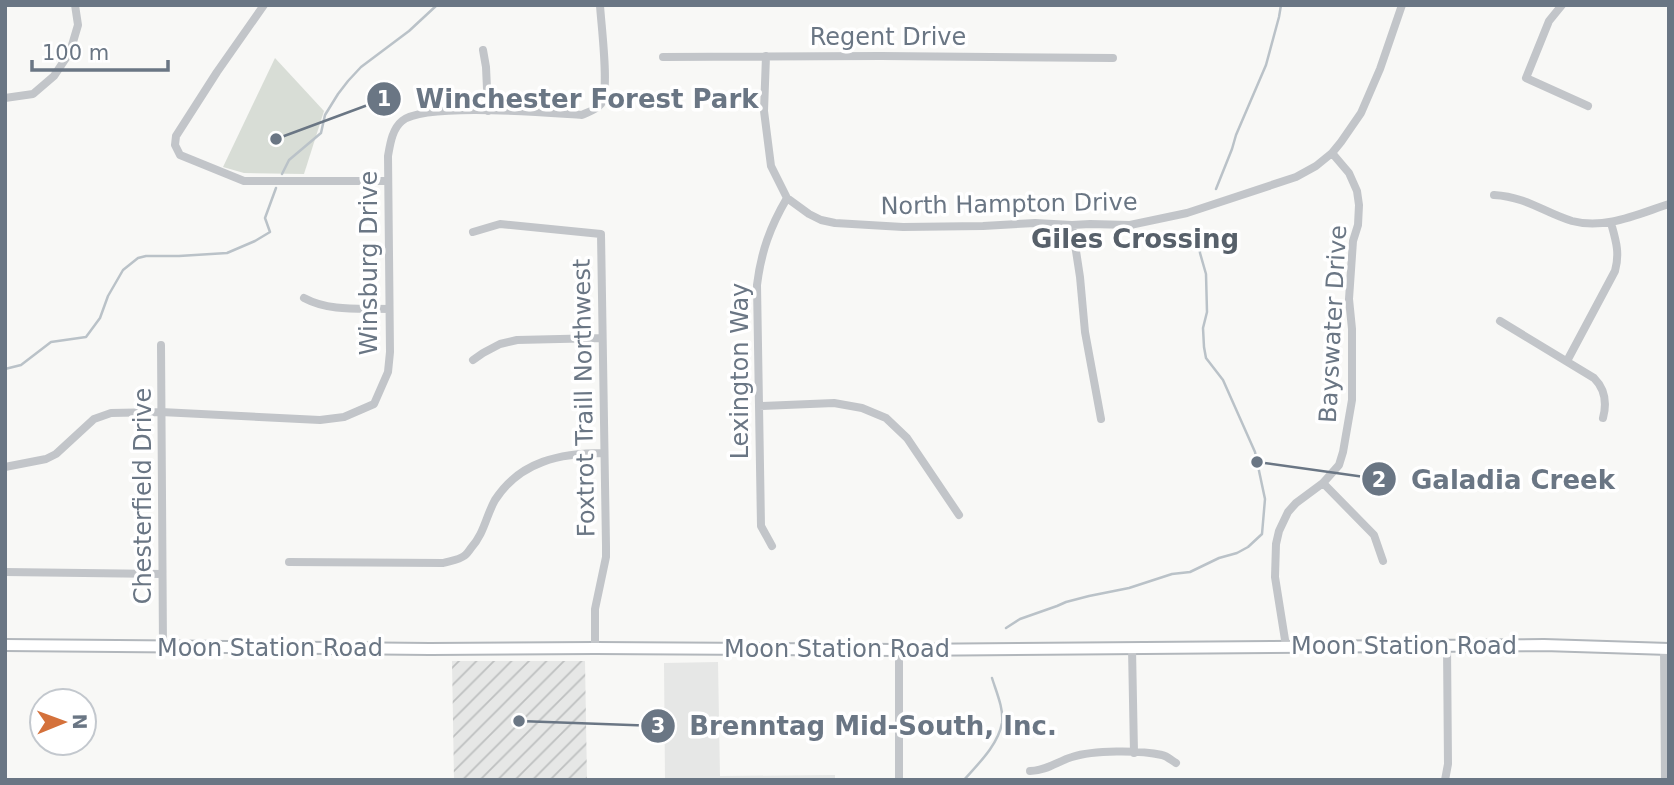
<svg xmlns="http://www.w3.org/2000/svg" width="1674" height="785" font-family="'DejaVu Sans',sans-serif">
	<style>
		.built { fill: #e6e7e6 }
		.industrial { fill: url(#industrial-furrows) }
		.park { fill: #d8ddd6 }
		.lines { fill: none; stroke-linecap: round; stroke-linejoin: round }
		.stream { stroke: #bac2c8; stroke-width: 2.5 }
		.secondary-casing { stroke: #b2b7bc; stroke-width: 14 }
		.street { stroke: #c2c5c9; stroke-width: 8 }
		.secondary { stroke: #fff; stroke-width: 10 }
		.labels { text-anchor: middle; stroke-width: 7; stroke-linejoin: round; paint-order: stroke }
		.street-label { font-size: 24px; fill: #6a7684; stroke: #fff }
		.neighbourhood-label { font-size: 26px; font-weight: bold; fill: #57606a; stroke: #fff }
		.leader { fill: none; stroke: #6a7684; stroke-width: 2.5 }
		.callout-dot { fill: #6a7684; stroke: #fff; stroke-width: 2.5 }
		.mark-label { font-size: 21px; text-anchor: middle; font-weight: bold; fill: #fff }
		.callout-label { font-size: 26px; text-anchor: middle; font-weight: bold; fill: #6a7684; stroke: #fff; stroke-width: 7; stroke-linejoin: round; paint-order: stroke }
	</style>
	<defs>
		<pattern id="industrial-furrows" width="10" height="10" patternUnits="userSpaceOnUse" patternTransform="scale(1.75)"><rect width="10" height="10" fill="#e6e7e6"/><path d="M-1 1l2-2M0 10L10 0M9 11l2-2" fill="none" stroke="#bec0c0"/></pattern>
	</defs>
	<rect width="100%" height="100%" fill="#f8f8f6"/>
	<path class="built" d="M718,662L720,776L835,775V780H665L664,663Z"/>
	<path class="industrial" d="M452,661H585L587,780H454Z"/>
	<path class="park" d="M275,58L324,111L304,174L244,173L223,167Z"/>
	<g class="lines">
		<path class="stream" d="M282,174L289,160L321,133L325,115L338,94L348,81L361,67L409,31L437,5
			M1216,189L1232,149L1236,135L1266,65L1279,17L1281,5
			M5,369L21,365L51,342L86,337L100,318L108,296L123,270L138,258L146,256H179L227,253L255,241L270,232L265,218L276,188
			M1006,628L1020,619L1057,606L1066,602L1089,596L1129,588L1172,574L1190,572L1219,558L1237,553L1248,547L1262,534L1265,499L1255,452L1223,380L1206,358L1204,347L1203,328L1207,312L1206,274L1200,253L1199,243L1200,233
			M964,780C978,764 998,745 1002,723C1004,709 996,691 992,678"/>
		<g class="secondary-casing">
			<path id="secondary" d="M5,645L430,649L595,648L899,650L1544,645L1669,649"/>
		</g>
		<path class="street" d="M264,5L217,72L176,136L175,145L180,155L244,181H388
			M1562,5L1549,21L1526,78L1588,106
			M483,50L486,67L488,111
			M766,56L764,111L771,166L787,198L809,214L821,220L835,223L903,227L983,226L1035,223L1072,225L1090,224L1130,225L1187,213L1296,177L1316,166L1332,153L1341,142L1361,113L1380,69L1402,5
			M663,57L881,56L1113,58
			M5,98L33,94L54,76L70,52L78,25L75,5
			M1494,195C1527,197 1543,212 1572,221C1605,230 1638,214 1669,204
			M1072,225L1080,277L1085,332L1101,419
			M473,232L500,224L601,234L606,546V557L595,609V648
			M304,298C330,312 361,308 389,309
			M1500,321L1594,378C1605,389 1607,403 1603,418
			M161,345L163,647
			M473,360L483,353L500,344L517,340L602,338
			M1567,361L1615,271C1620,253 1616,241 1611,223
			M759,406L834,403L862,408L886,418L907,438L959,515
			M5,467L46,459L56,454L94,419L111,413L161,412L320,420L344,417L374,404L388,372L390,352L388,156C390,145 392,129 402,121C424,102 548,113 582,115C588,112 596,110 601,104C610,91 601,24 600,5
			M1323,483L1374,535L1383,561
			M772,546L761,526L757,285C761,252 770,227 787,198
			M289,562L443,563C449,561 459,560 464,556C467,554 469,551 471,548C484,534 486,516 495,500C520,461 561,453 604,453
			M5,572L162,574
			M1286,646L1275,577L1276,544L1279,531L1288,512L1296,503L1323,483L1339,465L1343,452L1352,400V329L1349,299L1353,241L1358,225L1359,205L1357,191L1349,173L1332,153
			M1132,648L1134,753
			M1664,648L1665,780
			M899,650V780
			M1030,771C1046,771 1058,761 1072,757C1093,750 1140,750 1162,755C1167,756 1171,760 1176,763
			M1445,780L1448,764L1447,646"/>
		<use href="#secondary" class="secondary"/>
	</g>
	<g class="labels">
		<g class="street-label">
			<text x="888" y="45">Regent Drive</text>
			<text transform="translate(1009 204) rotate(-1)" y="8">North Hampton Drive</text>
			<text transform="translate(369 263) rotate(-90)" y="8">Winsburg Drive</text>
			<text transform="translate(1333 324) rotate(-87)" y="8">Bayswater Drive</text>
			<text transform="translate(740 371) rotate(-90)" y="8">Lexington Way</text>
			<text transform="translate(584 398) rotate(-91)" y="8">Foxtrot Traill Northwest</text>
			<text transform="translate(143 496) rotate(-90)" y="8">Chesterfield Drive</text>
			<text x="1404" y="654">Moon Station Road</text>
			<text x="270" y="656">Moon Station Road</text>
			<text x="837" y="657">Moon Station Road</text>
		</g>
		<g class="neighbourhood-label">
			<text x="1135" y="248">Giles Crossing</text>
		</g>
	</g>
	<path class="leader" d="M276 139L384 99M1257 462L1379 479M519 721L658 726"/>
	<g class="callout-dot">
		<circle cx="276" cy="139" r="7"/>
		<circle cx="1257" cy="462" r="7"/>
		<circle cx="519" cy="721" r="7"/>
		<circle cx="384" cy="99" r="18"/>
		<circle cx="1379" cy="479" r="18"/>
		<circle cx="658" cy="726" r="18"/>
	</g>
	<g class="mark-label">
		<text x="384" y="106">1</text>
		<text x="1379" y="487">2</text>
		<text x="658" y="733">3</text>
	</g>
	<g class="callout-label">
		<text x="587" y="108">Winchester Forest Park</text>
		<text x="1513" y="489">Galadia Creek</text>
		<text x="873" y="735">Brenntag Mid-South, Inc.</text>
	</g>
	<rect width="1674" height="785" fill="none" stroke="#6a7684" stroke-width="14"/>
	<g transform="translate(63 722) rotate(89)"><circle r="33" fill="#ffffff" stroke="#c3c8ce" stroke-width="2"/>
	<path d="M0-5L12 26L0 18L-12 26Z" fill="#d4713b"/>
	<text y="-10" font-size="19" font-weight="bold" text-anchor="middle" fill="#6a7684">N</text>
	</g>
	<path d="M32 60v10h136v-10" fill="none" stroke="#6a7684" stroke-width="3.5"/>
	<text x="42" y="60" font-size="21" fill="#6a7684" stroke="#ffffff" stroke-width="5" paint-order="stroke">100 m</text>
</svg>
